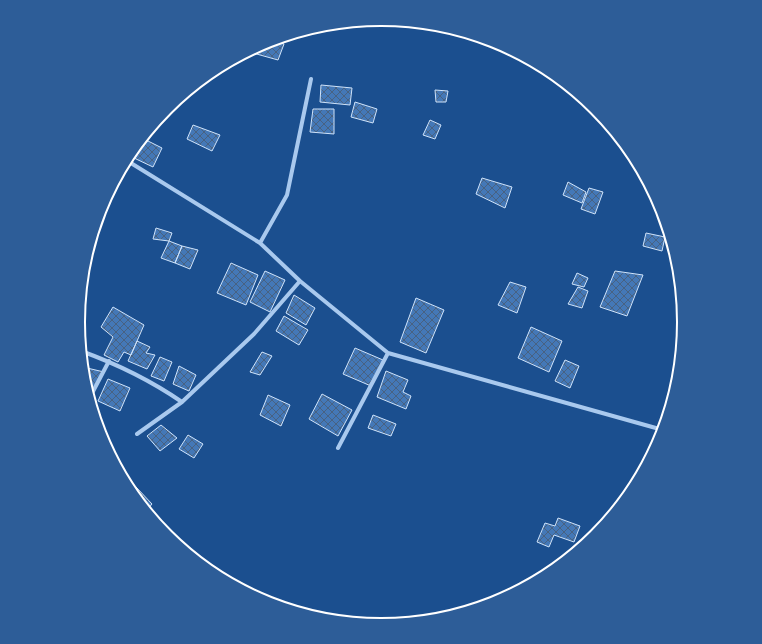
<svg xmlns="http://www.w3.org/2000/svg" width="762" height="644" font-family="'IBM Plex Sans',sans-serif">
	<style>
		.building { fill: url(#building-cross-hatch); stroke: #cfe3fa }
		.lines { fill: none; stroke-linecap: round; stroke-linejoin: round }
		.street { stroke: #a9c9ee; stroke-width: 4 }
		.rim { fill: none; stroke: #fff; stroke-width: 2 }
	</style>
	<defs>
		<pattern id="building-cross-hatch" width="8" height="8" patternUnits="userSpaceOnUse"><rect width="8" height="8" fill="#4478b7"/><path d="M0 0l8 8M0 8l8-8" fill="none" stroke="#486282"/></pattern>
	</defs>
	<rect width="100%" height="100%" fill="#1b4f8f"/>
	<path class="building" d="M271,40L284,44L278,60L253,53L256,47Z
		M321,85L352,88L350,105L320,102Z
		M435,90L448,91L446,102H436Z
		M355,102L377,109L373,123L351,117Z
		M313,109H334V134L310,132Z
		M430,120L441,125L435,139L423,135Z
		M193,125L220,135L212,151L187,139Z
		M144,139L162,148L153,167L134,158L137,150L134,148L140,140L144,141Z
		M482,178L512,187L505,208L476,194Z
		M568,182L586,192L582,203L563,195Z
		M589,188L603,192L595,214L581,209Z
		M156,228L172,233L169,241L153,239Z
		M646,233L665,237L662,251L643,246Z
		M169,241L182,246L175,263L161,258Z
		M182,246L198,250L190,269L175,263Z
		M231,263L258,275L246,305L217,293Z
		M265,271L285,280L270,312L250,302Z
		M615,271L643,275L627,316L600,307Z
		M577,273L588,278L584,287L572,284Z
		M510,282L526,287L517,313L498,305Z
		M578,287L588,291L582,308L568,304Z
		M294,295L315,308L306,325L286,313Z
		M416,298L444,310L426,353L400,342Z
		M113,307L144,325L131,355L124,352L118,362L104,355L113,337L101,327Z
		M284,316L308,330L299,345L276,331Z
		M531,327L562,341L549,372L518,358Z
		M137,341L150,347L146,353L155,355L147,369L128,361Z
		M355,348L383,360L371,386L343,374Z
		M262,352L272,356L260,375L250,372Z
		M160,357L172,362L164,381L151,376Z
		M565,360L579,366L570,388L555,381Z
		M179,366L196,375L189,391L173,384Z
		M87,368L104,372L89,397L84,378Z
		M386,371L408,380L403,392L411,396L406,409L377,397Z
		M108,379L130,388L120,411L98,401Z
		M322,394L352,410L338,436L309,419Z
		M268,395L290,405L281,426L260,415Z
		M373,415L396,424L391,436L368,428Z
		M161,425L177,438L160,451L147,436Z
		M188,435L203,444L194,458L179,449Z
		M136,487L152,504L146,511L138,502L140,500L132,493Z
		M558,518L580,526L574,542L554,535L549,547L537,542L545,523L555,526Z"/>
	<g class="lines">
		<path class="street" d="M126,160L260,243L300,281L388,353L663,430
			M260,243L287,195L311,79
			M81,351C117,364 150,380 182,402
			M89,399L109,361
			M137,434L182,402L254,334L300,281
			M338,448L388,353"/>
	</g>
	<path d="M0 0H762V644H0ZM85 322a296 296 0 1 1 592 0a296 296 0 1 1-592 0Z" fill="#2d5d98" fill-rule="evenodd"/>
	<path class="rim" d="M85 322a296 296 0 1 1 592 0a296 296 0 1 1-592 0Z"/>
</svg>
